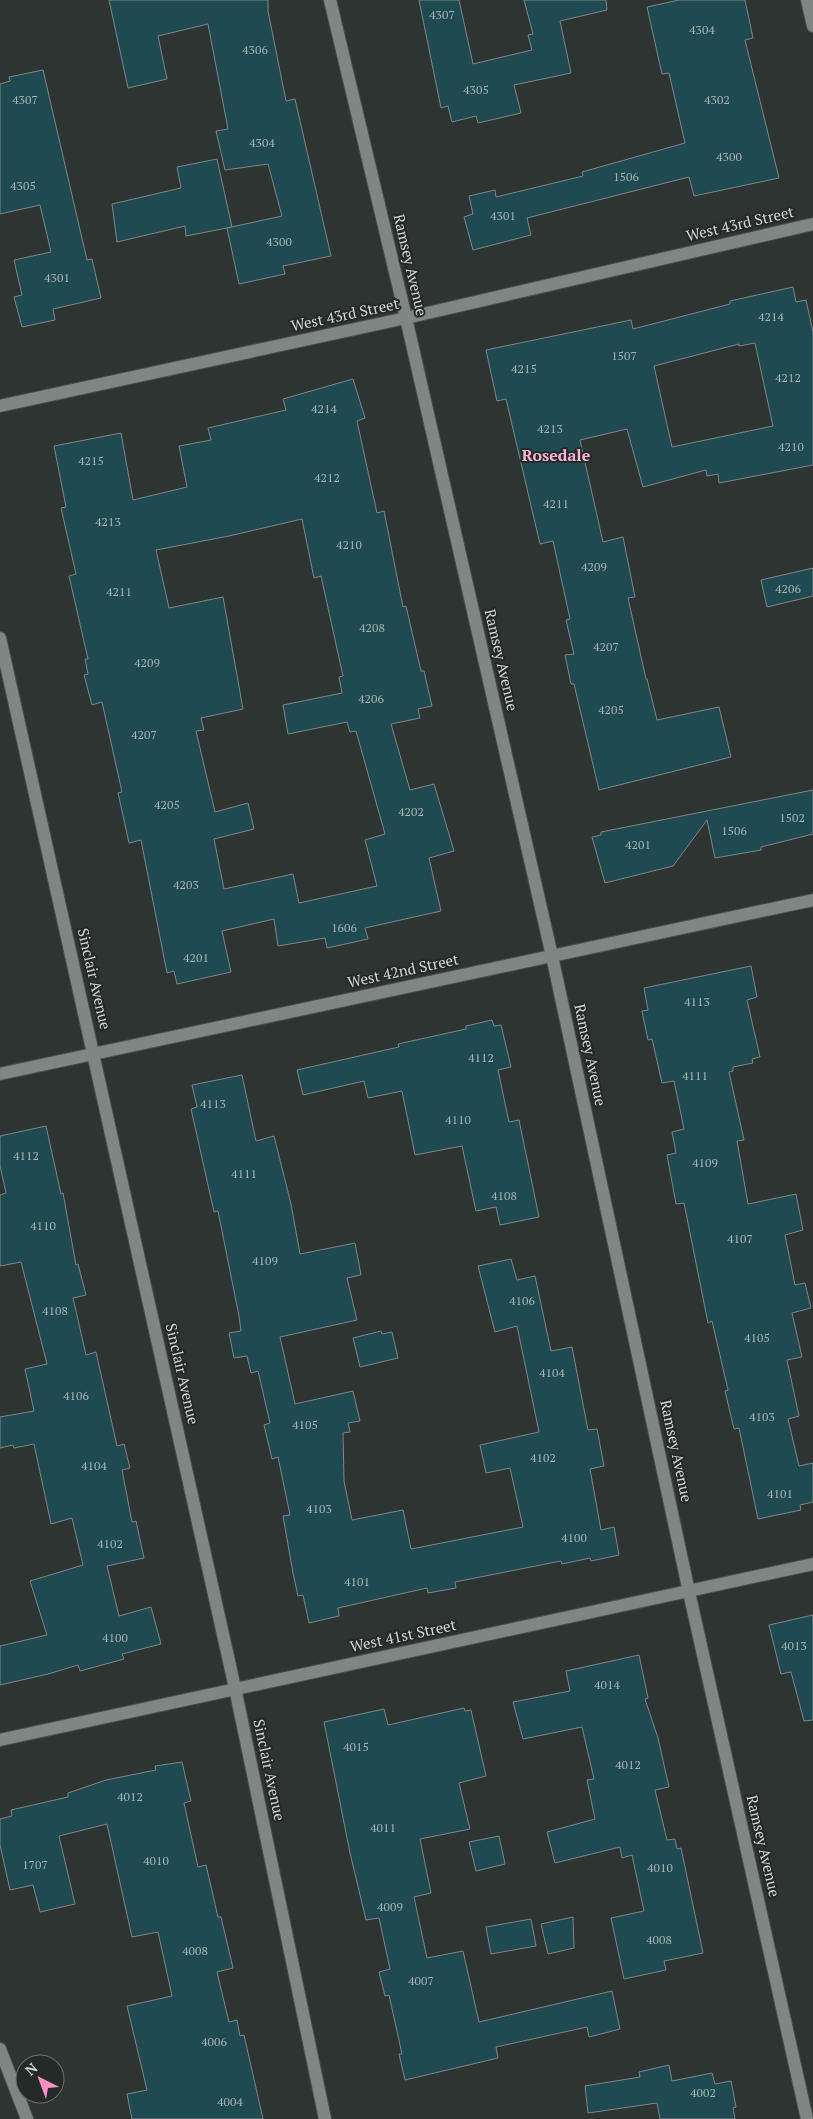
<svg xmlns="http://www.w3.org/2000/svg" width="813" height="2119" font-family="'PT Serif',serif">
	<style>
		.building { fill: #1f4a51; stroke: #7f8789; fill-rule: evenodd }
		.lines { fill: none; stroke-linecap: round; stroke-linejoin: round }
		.minor-casing { stroke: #4b504f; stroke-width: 14 }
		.minor { stroke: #7f8785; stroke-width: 12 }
		.labels { text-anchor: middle; stroke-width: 4; stroke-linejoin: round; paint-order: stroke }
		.number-label { font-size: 12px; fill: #a6b4b5 }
		.street-label { font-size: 15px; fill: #d3d7d6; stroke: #242a28 }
		.neighbourhood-label { font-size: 16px; font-weight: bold; fill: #feb2d6; stroke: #242a28 }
	</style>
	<rect width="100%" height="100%" fill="#2e3432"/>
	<path class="building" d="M109,0H268V11L286,101L295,99L331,256L283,266L285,274L239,284L227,228L282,216L268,164L225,170L216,131L228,129L208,24L158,36L167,79L128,88Z
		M419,0H459L473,64L532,50L528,35L533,34L524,0H606L607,10L560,21L571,73L514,85L521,113L478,123L476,116L452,122L448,106L441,108Z
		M679,0H745L753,38L745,40L779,178L694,196L689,177L527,218L531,235L473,250L464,217L473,214L469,196L495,190L496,197L583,176L582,172L685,143L669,73L662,74L647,7Z
		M43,70L87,260L92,259L101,298L53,309L55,320L22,327L14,297L22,295L14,260L51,252L40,205L0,214V84L10,81L9,77Z
		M217,159L232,227L186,236L185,226L117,242L112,204L181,188L177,167Z
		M793,287L796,302L806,300L813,332V465L719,483L718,474L707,476L706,470L643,487L627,429L580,440L603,542L623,537L635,597L628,598L646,679H647L657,720L719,707L731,757L599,790L574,684H571L565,655L574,654L566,620L570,619L553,541L540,544L506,399L497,401L486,350L631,320L633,329L730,304V301ZM755,343L773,426L672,447L654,366L739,344V346Z
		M353,379L365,418L357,421L377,513L384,511L403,607L406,606L421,671H424L432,706L418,709L420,718L391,724L410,790L434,784L454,851L429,858L441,911L365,928L368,939L327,948L325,938L278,946L274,919L222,931L231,972L177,984L174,971L167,973L141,840L129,843L118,793L122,792L102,702L92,705L84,675L88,674L85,659H88L69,576L76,574L61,508L66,507L54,446L121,433L133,500L187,487L179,446L211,440L208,428L286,410L283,399ZM302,519L314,578L321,576L343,676L339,677L342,693L283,705L288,734L347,722L350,732L356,731L385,834L365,840L377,886L299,903L293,874L224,889L214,839L254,829L248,803L215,812L196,731L204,730L201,718L243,709L223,597L169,608L156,550L229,536Z
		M813,568V596L767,607L761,580Z
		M813,790V834L761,847V850L715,858L707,820L673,866L605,883L592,837L601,835V832Z
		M751,966L757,997L747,1000L760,1057L752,1059L753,1063L733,1067V1071L729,1072L744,1140L737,1141L748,1204L796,1194L803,1230L785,1235L795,1285L805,1283L811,1308L792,1313L802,1357L787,1360L799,1416L788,1419L799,1466L813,1463V1502L800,1505L801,1510L758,1519L739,1428L734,1429L725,1391L728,1390L712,1321L708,1323L684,1203L676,1204L667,1155L676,1153L672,1132L684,1129L674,1081L662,1083L652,1039L648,1040L642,1011L648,1010L644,988Z
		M492,1020L494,1026L501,1025L511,1067L498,1070L509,1122L519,1120L539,1217L500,1225L496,1207L476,1211L462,1146L415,1155L402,1091L368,1098L364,1081L303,1095L297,1070L399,1047L398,1044L466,1029V1026Z
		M242,1075L256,1141L274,1136L291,1204L300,1254L355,1243L361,1275L347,1278L357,1320L280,1337L295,1404L353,1391L360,1421L348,1423L350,1432L343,1433L344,1481L352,1520L403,1510L411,1549L523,1527L510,1468L486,1473L480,1445L539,1432L517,1326L495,1332L478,1266L511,1259L517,1280L535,1276L551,1351L572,1347L588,1430L597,1429L604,1466L590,1469L601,1530L614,1527L619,1555L591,1561L590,1558L562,1564L561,1561L455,1582L456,1588L428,1593L427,1588L338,1608L339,1616L309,1623L303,1595L298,1596L293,1573L283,1516L290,1515L278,1457L272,1459L264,1425L270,1423L258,1371L251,1373L247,1356L234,1358L229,1333L241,1331L239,1316L218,1211L214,1212L191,1109L197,1107L192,1085Z
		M46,1126L61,1194L63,1193L76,1265L78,1264L86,1295L73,1298L86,1355L96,1352L117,1446L124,1444L130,1468L122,1470L132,1522L136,1521L144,1558L107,1566L119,1616L151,1607L161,1644L122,1654L124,1659L80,1671L78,1665L48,1674L0,1685V1646L47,1635L30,1581L83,1565L72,1518L51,1524L34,1444L14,1448L13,1445L0,1448V1417L34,1411L25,1369L47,1364L21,1262L0,1266V1195L6,1193L0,1166V1136Z
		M381,1331L382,1334L392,1332L398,1358L360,1367L353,1338Z
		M813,1615V1720L804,1721L791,1672L781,1674L769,1625Z
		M639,1655L648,1698L645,1699L658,1738L669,1787L655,1790L667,1840L675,1839L677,1849L681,1848L703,1953L664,1961L666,1970L624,1979L611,1918L644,1911L632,1855L622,1858L620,1847L555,1863L547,1832L595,1819L587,1780L594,1779L582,1727L523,1739L513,1702L570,1691L566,1671Z
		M464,1708L465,1711L471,1710L486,1776L459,1783L470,1829L420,1839L431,1893L414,1897L427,1958L463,1951L479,2022L612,1991L620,2029L589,2037L587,2027L496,2047L498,2058L405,2080L399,2054H402L389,1995L385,1996L379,1972L390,1969L379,1918L366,1920L350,1853L324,1722L384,1709L388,1725Z
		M182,1762L191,1801L184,1803L198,1867L206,1865L218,1917H221L233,1968L217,1972L229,2022L237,2020L240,2036L244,2035L263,2119H132L127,2094L147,2090L127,2006L172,1996L158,1932L132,1937L107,1824L59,1836L75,1904L40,1912L33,1885L10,1890L0,1845V1819L12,1816L11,1810L68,1797V1793L106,1780L156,1770L155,1766Z
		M499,1836L505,1864L476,1871L469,1842Z
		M573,1917L574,1948L548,1954L541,1924Z
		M531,1919L536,1946L491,1954L486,1927Z
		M669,2065L672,2081L712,2073L715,2084L731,2081L736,2107L733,2108L735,2119H660L657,2103L588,2113L585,2086L640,2077L639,2072Z"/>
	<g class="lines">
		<g class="minor-casing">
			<path id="minor" d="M330,0L406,318L552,956L689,1592L807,2119
				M807,0L813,26
				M0,406L406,318L813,224
				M0,638L235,1688L325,2119
				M0,1074L813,900
				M0,1740L813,1564
				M0,2049L27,2119"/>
		</g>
		<use href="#minor" class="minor"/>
	</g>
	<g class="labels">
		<g class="number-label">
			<text x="442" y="19">4307</text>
			<text x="702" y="34">4304</text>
			<text x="255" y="54">4306</text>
			<text x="476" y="94">4305</text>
			<text x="25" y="104">4307</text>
			<text x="717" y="104">4302</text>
			<text x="262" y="147">4304</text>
			<text x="729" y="161">4300</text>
			<text x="626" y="181">1506</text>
			<text x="23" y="190">4305</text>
			<text x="503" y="220">4301</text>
			<text x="279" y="246">4300</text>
			<text x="57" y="282">4301</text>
			<text x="771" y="321">4214</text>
			<text x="624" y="360">1507</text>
			<text x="524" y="373">4215</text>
			<text x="788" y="382">4212</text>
			<text x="324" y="413">4214</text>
			<text x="550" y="433">4213</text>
			<text x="791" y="451">4210</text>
			<text x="91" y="465">4215</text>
			<text x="327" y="482">4212</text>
			<text x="556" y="508">4211</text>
			<text x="108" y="526">4213</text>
			<text x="349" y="549">4210</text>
			<text x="594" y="571">4209</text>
			<text x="788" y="593">4206</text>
			<text x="119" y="596">4211</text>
			<text x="372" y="632">4208</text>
			<text x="606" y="651">4207</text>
			<text x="147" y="667">4209</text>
			<text x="371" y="703">4206</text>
			<text x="611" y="714">4205</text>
			<text x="144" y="739">4207</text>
			<text x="167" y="809">4205</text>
			<text x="411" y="816">4202</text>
			<text x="792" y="822">1502</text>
			<text x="734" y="835">1506</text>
			<text x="638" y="849">4201</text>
			<text x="186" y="889">4203</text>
			<text x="344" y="932">1606</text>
			<text x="196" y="962">4201</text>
			<text x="697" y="1006">4113</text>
			<text x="481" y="1062">4112</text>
			<text x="695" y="1080">4111</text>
			<text x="213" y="1108">4113</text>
			<text x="458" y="1124">4110</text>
			<text x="26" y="1160">4112</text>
			<text x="705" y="1167">4109</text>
			<text x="244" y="1178">4111</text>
			<text x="504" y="1200">4108</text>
			<text x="43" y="1230">4110</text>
			<text x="740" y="1243">4107</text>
			<text x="265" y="1265">4109</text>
			<text x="522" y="1305">4106</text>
			<text x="55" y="1315">4108</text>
			<text x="757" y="1342">4105</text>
			<text x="552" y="1377">4104</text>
			<text x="76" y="1400">4106</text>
			<text x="762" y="1421">4103</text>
			<text x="305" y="1429">4105</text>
			<text x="543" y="1462">4102</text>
			<text x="94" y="1470">4104</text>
			<text x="780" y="1498">4101</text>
			<text x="319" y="1513">4103</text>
			<text x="574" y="1542">4100</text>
			<text x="110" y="1548">4102</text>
			<text x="357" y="1586">4101</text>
			<text x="115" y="1642">4100</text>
			<text x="794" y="1650">4013</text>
			<text x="607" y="1689">4014</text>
			<text x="356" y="1751">4015</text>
			<text x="628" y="1769">4012</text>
			<text x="130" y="1801">4012</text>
			<text x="383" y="1832">4011</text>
			<text x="156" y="1865">4010</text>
			<text x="35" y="1869">1707</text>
			<text x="660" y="1872">4010</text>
			<text x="390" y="1911">4009</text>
			<text x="659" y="1944">4008</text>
			<text x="195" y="1955">4008</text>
			<text x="421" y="1985">4007</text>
			<text x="214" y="2046">4006</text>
			<text x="703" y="2097">4002</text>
			<text x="230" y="2106">4004</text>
		</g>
		<g class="street-label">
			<text transform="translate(740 224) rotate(-13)" y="5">West 43rd Street</text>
			<text transform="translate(410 265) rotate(77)" y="5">Ramsey Avenue</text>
			<text transform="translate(345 315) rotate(-12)" y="5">West 43rd Street</text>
			<text transform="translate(501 660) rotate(77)" y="5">Ramsey Avenue</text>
			<text transform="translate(403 971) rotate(-12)" y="5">West 42nd Street</text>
			<text transform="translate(94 979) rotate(77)" y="5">Sinclair Avenue</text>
			<text transform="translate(590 1055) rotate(78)" y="5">Ramsey Avenue</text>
			<text transform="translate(182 1374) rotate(77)" y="5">Sinclair Avenue</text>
			<text transform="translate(676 1451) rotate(78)" y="5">Ramsey Avenue</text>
			<text transform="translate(403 1636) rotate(-12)" y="5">West 41st Street</text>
			<text transform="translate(269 1770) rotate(78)" y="5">Sinclair Avenue</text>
			<text transform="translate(763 1846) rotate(77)" y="5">Ramsey Avenue</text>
		</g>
		<g class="neighbourhood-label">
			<text x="556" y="461">Rosedale</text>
		</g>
	</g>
	<g transform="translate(40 2079) rotate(318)"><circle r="24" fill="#242a28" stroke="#6a6f6e"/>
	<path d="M0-4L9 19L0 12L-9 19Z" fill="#fb8fc6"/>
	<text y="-8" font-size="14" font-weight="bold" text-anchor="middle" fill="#d3d7d6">N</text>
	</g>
</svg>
